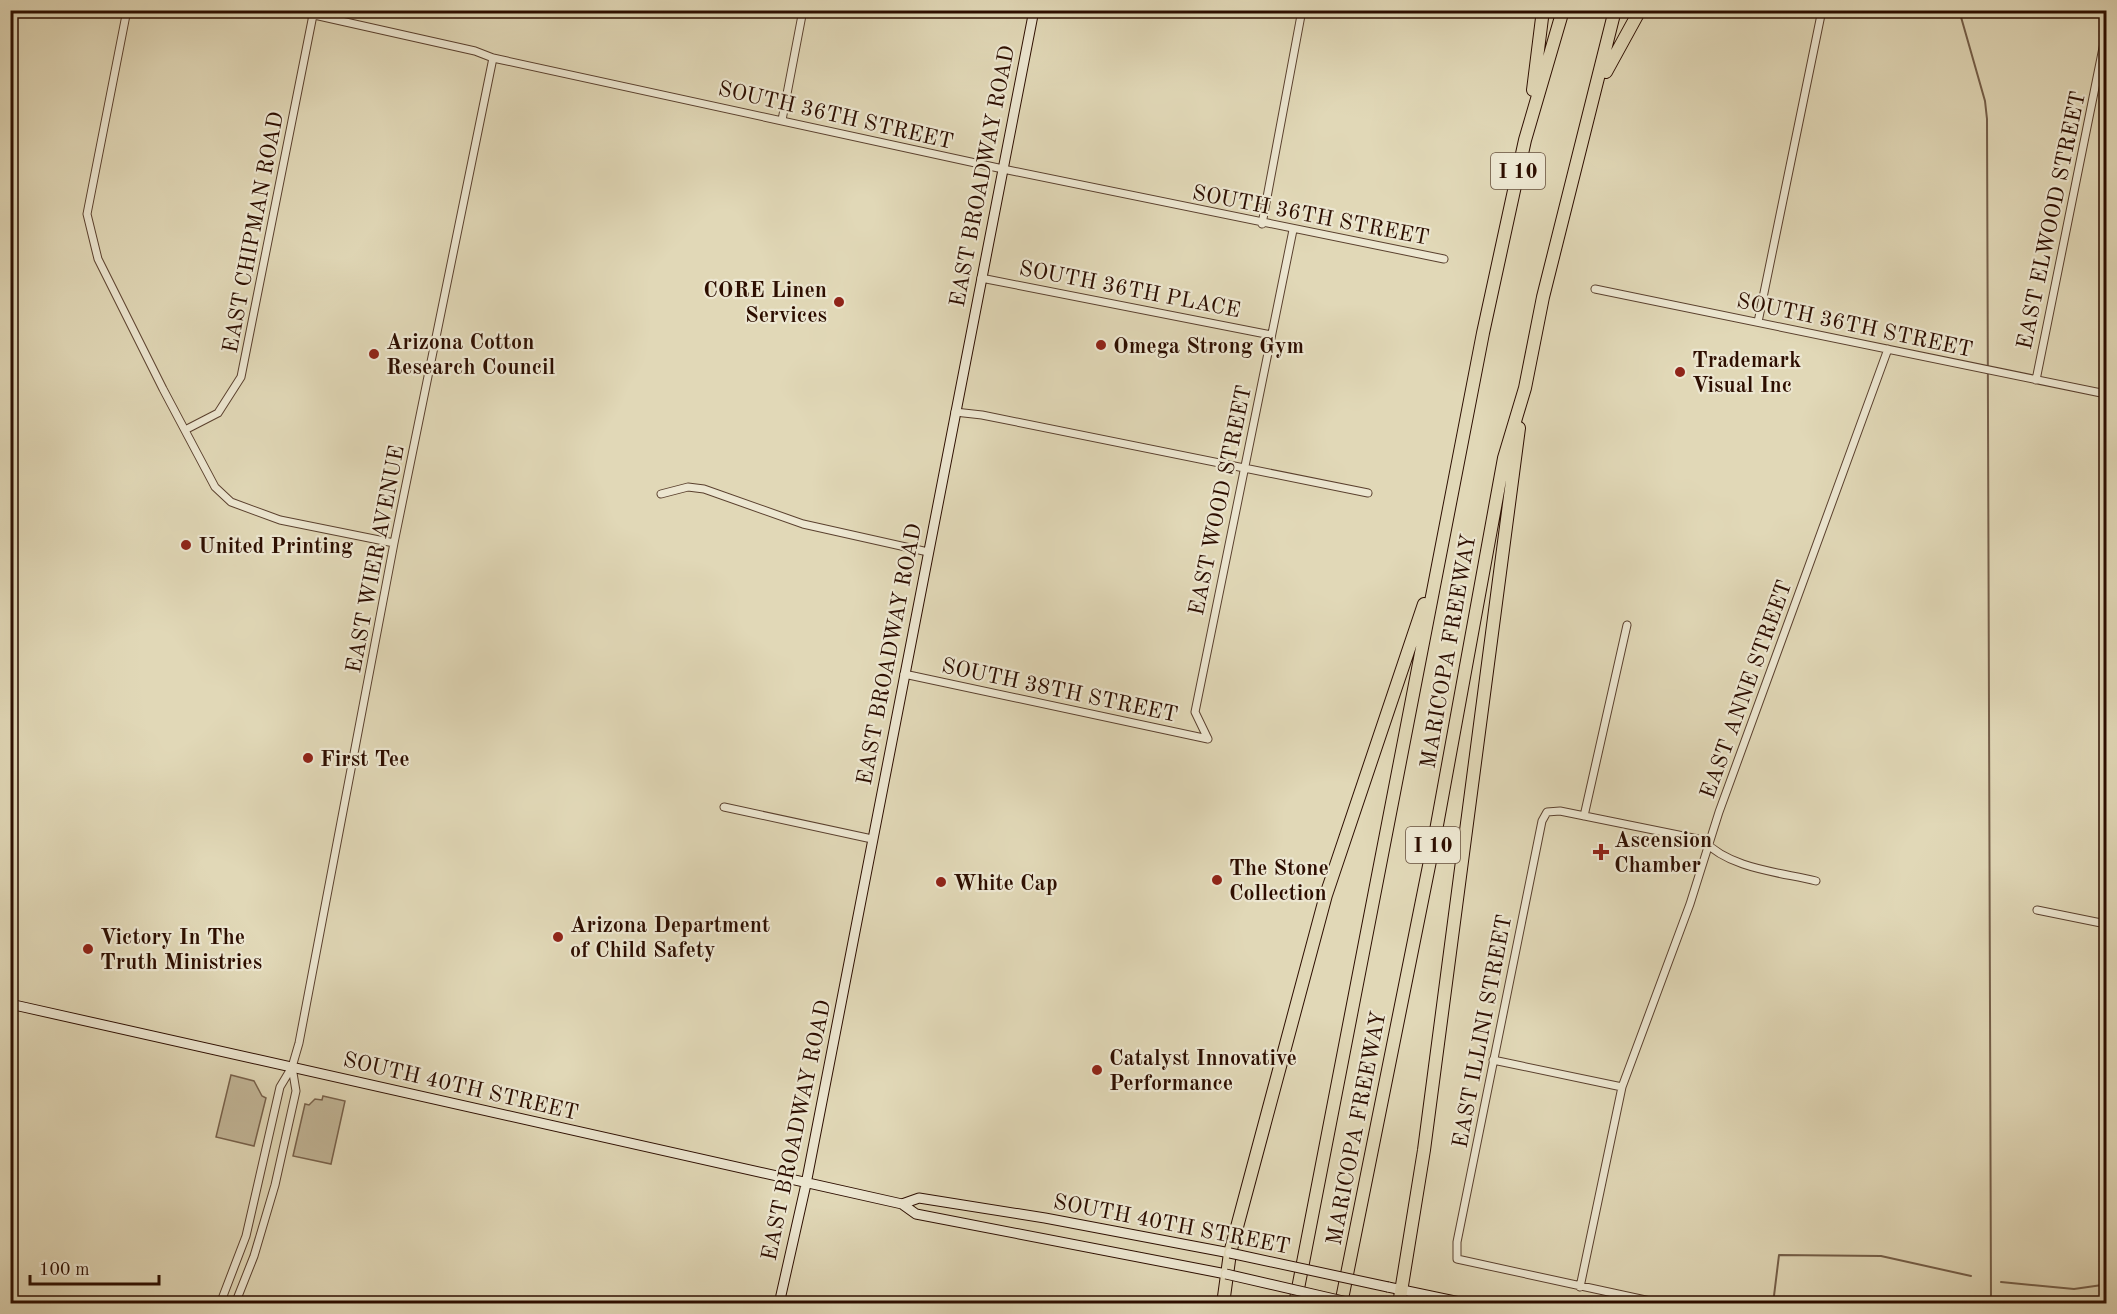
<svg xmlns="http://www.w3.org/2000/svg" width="2117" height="1314" font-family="'Old Standard TT',serif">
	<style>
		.green { fill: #c2b698; stroke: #78624c; stroke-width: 1.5 }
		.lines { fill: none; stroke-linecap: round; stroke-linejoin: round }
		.stream { stroke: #745e49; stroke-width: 2 }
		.minor-casing { stroke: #5a402e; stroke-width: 9 }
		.secondary-casing { stroke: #2d0e00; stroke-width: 11 }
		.motorway-casing { stroke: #2d0e00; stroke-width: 14 }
		.minor { stroke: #ece6d0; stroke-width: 7 }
		.secondary { stroke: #ece6d0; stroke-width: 9 }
		.motorway { stroke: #e1d8b7; stroke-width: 12 }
		.secondary-bridge-casing { stroke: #2d0e00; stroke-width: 11; stroke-linecap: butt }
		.secondary-bridge { stroke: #ece6d0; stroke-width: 9 }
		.poi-dot { fill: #8f2418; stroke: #ece6d0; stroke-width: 2 }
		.labels { text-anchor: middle; stroke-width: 4.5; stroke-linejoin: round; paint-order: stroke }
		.shield { fill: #ece6d0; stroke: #664f3e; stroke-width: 1.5 }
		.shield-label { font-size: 21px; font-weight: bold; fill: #2d0e00 }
		.street-label { font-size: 22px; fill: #2d0e00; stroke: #ece6d0 }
		.poi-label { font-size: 22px; font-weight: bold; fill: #2d0e00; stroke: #ece6d0; text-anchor: start }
	</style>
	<rect width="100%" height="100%" fill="#e1d8b7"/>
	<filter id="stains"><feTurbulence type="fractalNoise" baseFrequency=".00333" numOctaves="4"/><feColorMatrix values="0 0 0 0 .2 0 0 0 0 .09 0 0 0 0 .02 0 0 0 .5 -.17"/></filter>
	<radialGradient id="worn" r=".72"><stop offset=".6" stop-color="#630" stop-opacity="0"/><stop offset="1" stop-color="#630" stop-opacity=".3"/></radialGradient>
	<path class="green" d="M231,1075L254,1081L262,1096L266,1098L254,1146L216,1137Z
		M323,1096L345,1101L331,1164L293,1156L305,1104L309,1105L315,1099L322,1100Z"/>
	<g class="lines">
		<path class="stream" d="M1959,10L1985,101L1987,119L1991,1304
			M2001,1282L2074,1289L2102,1285
			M1773,1304L1779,1255L1881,1256L1971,1276"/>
		<g class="minor-casing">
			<path id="minor" d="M127,10L87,214L98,259L163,389L215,487L231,502L280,520L394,543
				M292,10L475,51L493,58L1003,169L1444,259
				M782,120L803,10
				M1262,224L1302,10
				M981,278L1271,335
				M1595,289L2106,394
				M1758,322L1822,10
				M2036,380L2106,33
				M955,412L982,415L1368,493
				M185,430L218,413L241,377L313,15
				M661,494L688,487L704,489L803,524L928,552
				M904,674L1208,739
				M1208,739L1195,712L1293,230
				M724,807L872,839
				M1584,816L1627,625
				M2037,910L2106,924
				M1493,1060L1622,1087
				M1580,1287L1622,1087L1690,904L1719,812L1888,349
				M220,1304L246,1236L280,1087L292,1067L299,1043L394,543L493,58
				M235,1304L254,1256L275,1185L296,1091L292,1067
				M1664,1304L1457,1259V1242L1542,821L1547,812L1560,811L1703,840C1730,869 1779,872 1816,881"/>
		</g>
		<g class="secondary-casing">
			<path id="secondary" d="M10,1004L902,1204L916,1214L1226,1274
				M902,1204L919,1198L1045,1218L1230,1253
				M1388,1287L1469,1304
				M779,1304L806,1184L1034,10"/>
		</g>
		<g class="motorway-casing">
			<path id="motorway" d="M1606,72L1640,10
				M1533,90L1543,10
				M1223,1304L1230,1253L1326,895L1424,604
				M1295,1304L1483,333L1525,140L1563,10
				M1341,1304L1435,836L1504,458L1525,388L1543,297L1615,10
				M1399,1304L1424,1150L1519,428"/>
		</g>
		<use href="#minor" class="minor"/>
		<use href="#secondary" class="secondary"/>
		<use href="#motorway" class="motorway"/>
		<g class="secondary-bridge-casing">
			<path id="secondary-bridge" d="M1230,1253L1388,1287
				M1226,1274L1356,1304"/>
		</g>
		<use href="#secondary-bridge" class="secondary-bridge"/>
	</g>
	<g class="poi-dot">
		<circle cx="839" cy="302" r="6"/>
		<circle cx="1101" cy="345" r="6"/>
		<circle cx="374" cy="354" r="6"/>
		<circle cx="1680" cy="372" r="6"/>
		<circle cx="186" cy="545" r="6"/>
		<circle cx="308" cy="758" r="6"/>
		<path d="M1598 843h6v6h6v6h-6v6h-6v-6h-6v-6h6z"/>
		<circle cx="1217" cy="880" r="6"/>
		<circle cx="941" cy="882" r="6"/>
		<circle cx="558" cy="937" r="6"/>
		<circle cx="88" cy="949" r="6"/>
		<circle cx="1097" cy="1070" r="6"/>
	</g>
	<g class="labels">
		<g class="shield">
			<rect x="1491" y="153" width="54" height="36" rx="4.5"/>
			<rect x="1406" y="827" width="54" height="36" rx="4.5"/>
		</g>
		<g class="shield-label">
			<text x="1518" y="178">I 10</text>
			<text x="1433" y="852">I 10</text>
		</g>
		<g class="street-label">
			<text transform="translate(836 114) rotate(13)" y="8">SOUTH 36TH STREET</text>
			<text transform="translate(981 176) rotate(-79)" y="8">EAST BROADWAY ROAD</text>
			<text transform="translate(1311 214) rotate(11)" y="8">SOUTH 36TH STREET</text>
			<text transform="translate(2050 220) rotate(-78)" y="8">EAST ELWOOD STREET</text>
			<text transform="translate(252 232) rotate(-79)" y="8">EAST CHIPMAN ROAD</text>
			<text transform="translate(1130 288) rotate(11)" y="8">SOUTH 36TH PLACE</text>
			<text transform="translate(1855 324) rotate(12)" y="8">SOUTH 36TH STREET</text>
			<text transform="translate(1219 500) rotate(-78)" y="8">EAST WOOD STREET</text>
			<text transform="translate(374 559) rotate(-79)" y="8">EAST WIER AVENUE</text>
			<text transform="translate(1447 651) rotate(-80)" y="8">MARICOPA FREEWAY</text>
			<text transform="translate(888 654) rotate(-79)" y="8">EAST BROADWAY ROAD</text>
			<text transform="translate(1060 689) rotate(12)" y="8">SOUTH 38TH STREET</text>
			<text transform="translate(1745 689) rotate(-70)" y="8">EAST ANNE STREET</text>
			<text transform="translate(1481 1031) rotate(-79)" y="8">EAST ILLINI STREET</text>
			<text transform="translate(461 1085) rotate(13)" y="8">SOUTH 40TH STREET</text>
			<text transform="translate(1355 1128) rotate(-79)" y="8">MARICOPA FREEWAY</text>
			<text transform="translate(795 1130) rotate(-78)" y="8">EAST BROADWAY ROAD</text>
			<text transform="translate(1172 1223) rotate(11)" y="8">SOUTH 40TH STREET</text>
		</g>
		<g class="poi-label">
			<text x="827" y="297" text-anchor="end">CORE Linen<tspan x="827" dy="25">Services</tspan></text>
			<text x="386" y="349">Arizona Cotton<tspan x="386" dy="25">Research Council</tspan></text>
			<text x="1113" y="353">Omega Strong Gym</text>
			<text x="1692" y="367">Trademark<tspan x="1692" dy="25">Visual Inc</tspan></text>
			<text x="198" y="553">United Printing</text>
			<text x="320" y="766">First Tee</text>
			<text x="1614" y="847">Ascension<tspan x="1614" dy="25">Chamber</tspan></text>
			<text x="1229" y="875">The Stone<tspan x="1229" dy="25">Collection</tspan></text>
			<text x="953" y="890">White Cap</text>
			<text x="570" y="932">Arizona Department<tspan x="570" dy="25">of Child Safety</tspan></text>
			<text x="100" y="944">Victory In The<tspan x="100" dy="25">Truth Ministries</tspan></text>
			<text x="1109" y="1065">Catalyst Innovative<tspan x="1109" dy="25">Performance</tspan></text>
		</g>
	</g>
	<rect width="2117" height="1314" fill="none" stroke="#e1d8b7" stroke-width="36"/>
	<rect x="12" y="12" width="2093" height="1290" fill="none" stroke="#2d0e00" stroke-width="3"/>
	<rect x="18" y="18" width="2081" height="1278" fill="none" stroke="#2d0e00" stroke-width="1.5"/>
	<path d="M30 1275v9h129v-9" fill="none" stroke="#2d0e00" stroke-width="3"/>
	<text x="39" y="1275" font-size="18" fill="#2d0e00" stroke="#ece6d0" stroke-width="4.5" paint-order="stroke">100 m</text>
	<rect width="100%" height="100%" filter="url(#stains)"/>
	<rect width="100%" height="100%" fill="url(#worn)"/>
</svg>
